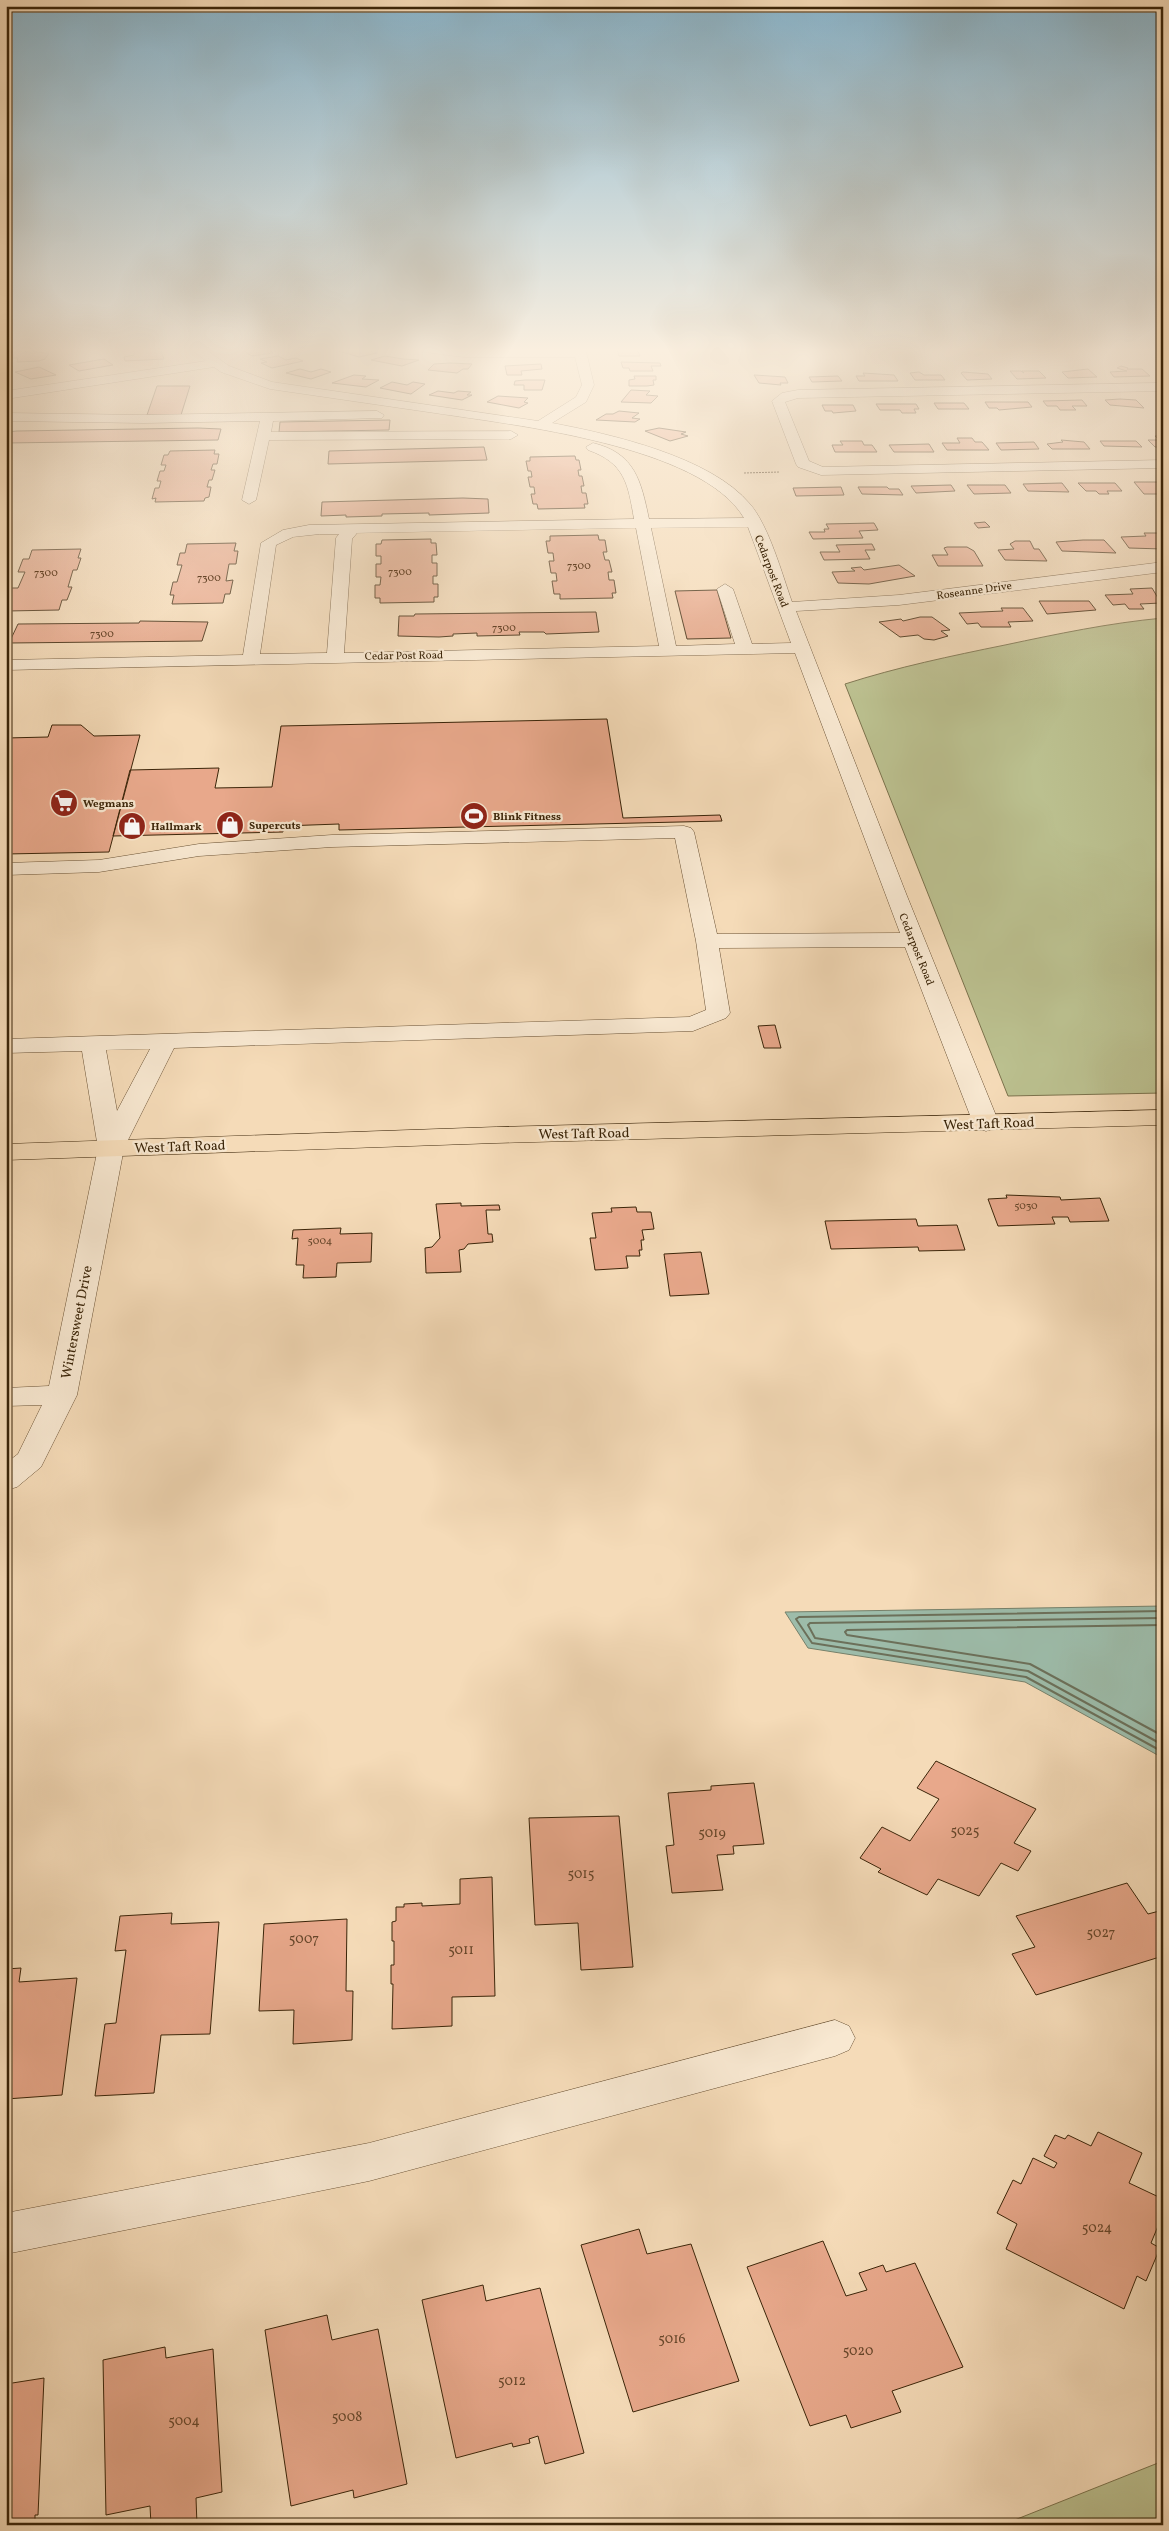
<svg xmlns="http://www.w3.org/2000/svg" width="1169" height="2531" font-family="Vollkorn,serif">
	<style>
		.green { fill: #bbc08f; stroke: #7b724c }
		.water { fill: #9dbcaa; stroke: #76806a }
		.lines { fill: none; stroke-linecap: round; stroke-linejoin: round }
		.shore { stroke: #6c705a; stroke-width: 2 }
		.building { fill: #e8a88b; stroke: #3b2509 }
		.minor-casing { stroke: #6a5235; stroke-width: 1 }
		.major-casing { stroke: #3b2509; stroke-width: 1 }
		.path { stroke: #3b2509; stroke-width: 1; stroke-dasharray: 2 1; stroke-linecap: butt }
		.minor { fill: #f8e8d1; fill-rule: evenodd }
		.major { fill: #f5dbb8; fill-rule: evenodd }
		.labels { text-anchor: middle; stroke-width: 4.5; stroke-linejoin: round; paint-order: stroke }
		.number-label { font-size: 11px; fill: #66462a }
		.far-street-label { font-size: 11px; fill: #3b2509; stroke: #f8e8d1 }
		.far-poi-label { font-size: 11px; font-weight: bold; fill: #3b2509; stroke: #f8e8d1; text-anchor: start }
		.street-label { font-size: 14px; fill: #3b2509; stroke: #f8e8d1 }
		.near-number-label { font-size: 14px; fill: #66462a }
	</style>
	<rect width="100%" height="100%" fill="#f5dbb8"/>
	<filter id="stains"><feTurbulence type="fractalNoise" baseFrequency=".004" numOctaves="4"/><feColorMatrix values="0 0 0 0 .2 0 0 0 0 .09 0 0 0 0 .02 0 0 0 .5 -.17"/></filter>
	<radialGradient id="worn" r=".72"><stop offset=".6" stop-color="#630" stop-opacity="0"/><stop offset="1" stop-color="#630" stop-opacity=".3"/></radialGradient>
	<path class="green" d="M1163,618V1093L1008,1096L845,684C898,667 951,656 1005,645C1057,634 1109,623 1163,618Z
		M1163,2461V2525H1002Z"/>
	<path class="water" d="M1163,1606V1758L1025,1682L808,1648L785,1612Z"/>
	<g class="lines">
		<path class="shore" d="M1163,1611L799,1617L796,1619L812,1643L1026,1677L1163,1752
			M1163,1618L810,1623L808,1625L815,1638L1028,1671L1163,1745
			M1163,1625L847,1630L845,1632L847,1635L1030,1664L1163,1736"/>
	</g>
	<path class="building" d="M237,347H273L278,351H270L273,353L252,356Z
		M341,347H357L377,353L359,357L332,349Z
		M160,349L164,359L125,361L124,357L134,355V351Z
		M617,349H637L640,356H619Z
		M26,351L34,352L49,353L45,359L39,361L17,362L18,358H12L15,352Z
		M278,356L286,360L296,358L303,361L272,368L261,363L267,362L260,359Z
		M385,356L403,359L419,360L402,366L371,360Z
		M104,359L113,365L79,371L69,365Z
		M621,362L660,363L661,366H651L653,371H630L629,368H623Z
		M450,363L472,364L468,369H463L457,373L428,370L434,364Z
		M541,364L542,369L521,371L522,375H507L505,366Z
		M1121,366L1128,368L1127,369H1142L1150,376L1114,377L1110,372L1127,371L1117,368Z
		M39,367L56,375L31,379L15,372Z
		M300,369L311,372L321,369L331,372L311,379L286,373Z
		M1088,369L1097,377L1068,378L1062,372Z
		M1010,371H1021L1024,373L1022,371H1039L1046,378L1017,379Z
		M919,372L924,375H941L945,380H915L910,373Z
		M963,372L988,374L992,379L967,380L961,373Z
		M863,373L894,375L898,381H859L856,376H865Z
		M354,375L366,376L362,379L379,380L366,387L332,383Z
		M754,375L785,377L788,383H780L781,385L759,383Z
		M634,376H656V380H653L654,385L647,386H629V380L635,379Z
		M838,376L842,381L812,382L809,377Z
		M525,380H545L542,390H524V385H514L515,381Z
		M392,382L407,385L413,382L425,384L411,394L380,388Z
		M157,386H190L181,415H147Z
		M631,390L650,391L646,395L658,396L651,403L621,402Z
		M438,391L454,393L458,391L471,392L467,395H472L462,400L429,395Z
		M498,396L528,398L524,402L528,403L519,408L487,402Z
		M1120,399L1136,400L1144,408L1110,405L1105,400Z
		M1082,400L1087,406H1072L1076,410H1060L1057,406H1047L1043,401Z
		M985,402H1028L1032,407L999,410L997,408H989Z
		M934,403H964L969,409H938Z
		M876,404H916L919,409H914L916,413H902L900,410H880Z
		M822,405H853L856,411L833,413L832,411H825Z
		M619,411L639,413L632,418L640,419L635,422L596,420L606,414H613Z
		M390,420L389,430L279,432L280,422Z
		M198,428L221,429L218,440L6,443V432L17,431Z
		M659,428L686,432L681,434L688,436L670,441L645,431Z
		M1155,436H1163V447H1155L1148,440H1159Z
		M957,438H972L975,442H982L989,450H947L942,443H960Z
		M1061,440L1084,442L1090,449H1052L1047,444L1063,442Z
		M840,441H862L864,445H872L877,452H835L832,445H843Z
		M1100,441H1136L1142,447L1104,446Z
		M1034,442L1039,449L1001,450L996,443Z
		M929,444L934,452H894L889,445Z
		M484,447L487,460L328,464L329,451Z
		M215,450L214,454H219L217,464H213L211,470H215L212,480H209L207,487H211L209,497L205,498L204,501L155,502L156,498L152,499L155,488H159L161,481H157L160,471H164L166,465H161L164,455H168L170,451Z
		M575,456L576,460H579L581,470H578L579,476H582L584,486H581L582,493H586L588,504H584L585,508L538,509L537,504H533L531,494H535L534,487H530L528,477H532L531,471H528L526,461H530V457Z
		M1134,482H1163V494H1144Z
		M1062,483L1069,492L1028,491L1023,484Z
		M1078,483H1115L1122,491H1107L1109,494H1099L1096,491H1086Z
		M951,485L955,491L916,493L911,486Z
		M967,485H1005L1011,493L974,494Z
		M841,487L844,495L796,496L793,488Z
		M858,487H887L889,489H899L903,495L862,494Z
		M463,498L488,499L489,513L429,515V513L382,514V516L346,517V515L321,516L322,502Z
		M985,522L990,527L978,528L974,523Z
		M874,523L878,530L859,531L863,538L813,539L809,532H825L824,529H829L826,524Z
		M1144,533H1163V549L1129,548L1121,537L1146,536Z
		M598,535L599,540H605L607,552H603L605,560H609L612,572H608L609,580H614L616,593H612L613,598L560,599V594H554L552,581H557L556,573H551L549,561H554L553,553H548L546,541H550V536Z
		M431,539V543H436L437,555H432V563H437V576H433V584H438V597H434V602L380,603V598H375V585H380L381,577H376V564H381V556H376V544H381L382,540Z
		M1083,540H1104L1116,553L1062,551L1056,542Z
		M1015,541H1030L1034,549H1039L1047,561L1005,560L998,550L1014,549L1010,544Z
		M236,543L234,551H238L236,564H229L226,581L233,580L230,594H225L223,603L172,604L174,595H170L173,582H177L182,565H177L180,553H185L187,544Z
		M872,544L875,550H865L870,559L824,560L820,552H840L836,545Z
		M967,547L974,551L983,566H938L932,555H948L944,548L947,547Z
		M81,549L78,558H81L77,570H73L68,587H72L67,600H62L59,610L7,611L11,601H6L11,588H18L25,572H18L23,559H29L32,550Z
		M899,565L915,576L869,584L838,583L832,572L855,571L851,568L861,567L864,570Z
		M1152,588L1161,603L1140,604L1144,609H1129L1125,604L1113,605L1105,595L1133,594L1130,589Z
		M717,590L731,638L687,639L675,591Z
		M1039,601H1089L1096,610L1047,614Z
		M1001,608H1023L1033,621L1008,622L1011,627H981L978,623L967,624L959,613L1003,611Z
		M596,612L599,632L546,634L544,632H519L520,635L477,636V633L453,634V636L439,637L398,636L399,616H414L415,614Z
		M920,617H932L950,630L941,631L948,636L934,640L924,639L918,635L900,637L879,622L901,619L903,621Z
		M140,621L208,622L202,641L9,643L18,624L139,623Z
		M607,719L623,818L720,815L722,821L339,830V824L283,826V832L113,836L130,770L219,768L215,788L272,787L281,726Z
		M52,725H81L94,736L140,735L109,852L6,854V738L48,737Z
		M775,1025L781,1048H764L758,1026Z
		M1006,1195L1060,1197L1061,1200L1100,1198L1109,1221L1070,1222L1068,1217H1052L1055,1224L998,1226L988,1199L1007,1198Z
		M461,1203V1206L499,1205L500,1210H486L488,1234H492L493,1242L468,1244L464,1249L459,1250L461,1272L426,1273L425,1248L432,1247L440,1238L436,1204Z
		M636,1207L637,1212H651L654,1229L642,1230L644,1240H641L642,1250H639L640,1256H626L628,1268L595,1270L590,1238H596L592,1213L612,1212L611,1208Z
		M916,1219L918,1226L957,1225L965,1250L919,1251L918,1247L831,1249L825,1221Z
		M341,1228L340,1234L372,1233L371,1262L337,1263L336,1277L303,1278L304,1265H296L298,1238L292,1239L293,1230Z
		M701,1252L709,1294L670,1296L664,1254Z
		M936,1761L1036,1809L1014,1843L1031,1851L1018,1871L1001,1863L979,1896L938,1879L927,1895L878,1872L881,1869L860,1858L882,1827L910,1841L939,1799L917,1788Z
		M754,1783L764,1844L733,1846L734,1854L717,1855L723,1890L672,1893L666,1846L674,1845L668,1793L711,1790V1786Z
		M619,1816L633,1967L581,1970L578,1923L535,1925L529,1818Z
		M492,1877L495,1996L452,1997V2026L392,2029L393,1984H391V1965H394V1941H392V1922L396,1921V1907H404V1904L422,1903V1906L460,1904V1879Z
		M1127,1883L1148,1914L1163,1910V1956L1036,1995L1012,1954L1035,1947L1016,1916Z
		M172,1913L171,1924L219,1922L210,2034L161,2035L154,2093L95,2096L105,2024L116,2023L126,1950L115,1951L120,1916Z
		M347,1919L346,1991H353L352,2040L293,2044L294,2010L259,2011L264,1924Z
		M21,1968L19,1982L77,1978L62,2095L6,2099V1969Z
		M1098,2132L1142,2153L1129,2183L1163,2199V2214L1151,2243L1160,2248L1146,2281L1137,2276L1124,2309L1006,2249L1017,2224L997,2213L1013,2180L1021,2184L1033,2158L1054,2168L1057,2163L1044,2156L1055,2135L1065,2139L1068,2135L1091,2146Z
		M639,2229L647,2254L691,2244L739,2381L633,2412L581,2245Z
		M823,2241L846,2296L867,2290L859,2273L883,2265L886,2272L915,2263L963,2367L892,2391L901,2412L851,2428L846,2415L810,2426L747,2267Z
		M483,2285L486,2301L540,2288L584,2453L545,2464L538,2436L529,2439L530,2443L513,2447L512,2443L456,2458L422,2300Z
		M327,2315L332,2340L378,2329L407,2484L354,2498L353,2490L291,2506L265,2330Z
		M165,2347L166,2358L213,2349L222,2492L196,2498L197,2525H151L150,2506L106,2515L103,2360Z
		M44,2378L38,2515H35V2525H6V2384Z"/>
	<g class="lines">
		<g class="minor-casing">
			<path id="minor" d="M189,347H202L229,366L272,382L538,421L576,397L582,385L575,357H463L417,351L411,347L574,349L573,347H585L594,385L586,402L552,423C611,434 711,457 750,504C769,526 782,574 792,602L899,595L1163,562V572L899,605L796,611L907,896L999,1123L995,1128L986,1131L977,1128L973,1123L905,947L719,948L730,1013L726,1018L693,1031L174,1048L124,1148L77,1395L41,1467L17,1487L6,1490V1463L18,1454L42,1405L6,1406V1388L49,1386L98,1148L82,1051L6,1053V1039L689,1017L706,1010L696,941L675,838L332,847L199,856L99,872L6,875V863L99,860L199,844L332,835L684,826L691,828L694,832L717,934L900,933L795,653L6,670V660L243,655L261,543L283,530L309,525L634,519C628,484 625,463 588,450L586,447L593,443C635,453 641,481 649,519L744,518C701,445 513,425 435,413C380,405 325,397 270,389L221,372L214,367L6,399V391L206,361ZM748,527L791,643L752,644L733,589L725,584L717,589L735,644L676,646L651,528ZM636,528L659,646L344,653L352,539L357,533ZM320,534H339L336,538L327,653L260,654L276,545L293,537ZM150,1049L117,1111L106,1050Z
				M1163,383V391L798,398L785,402L809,461L823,467L1163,460V468L821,475L798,467L796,464L772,401L782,393L798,390Z
				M377,411L384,415L382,418L273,421L271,432L511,431L518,435L511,439L269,440L256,500L249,504L242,500L260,421L144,423L6,421V413L144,415Z
				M835,2020L849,2026L855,2038L849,2050L835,2056L369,2181L6,2254V2213L369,2143Z"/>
		</g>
		<g class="major-casing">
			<path id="major" d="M1163,1110V1125L496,1143L6,1160V1144L496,1127Z"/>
		</g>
		<path class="path" d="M744,473L780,472"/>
		<use href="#minor" class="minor"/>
		<use href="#major" class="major"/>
	</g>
	<linearGradient id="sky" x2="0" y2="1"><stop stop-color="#8ab7cf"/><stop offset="0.5" stop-color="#faefdf"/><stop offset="1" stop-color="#faefdf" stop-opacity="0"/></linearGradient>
	<rect width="1169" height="701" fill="url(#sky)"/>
	<defs>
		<g id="supermarket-disc" transform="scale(1.4375)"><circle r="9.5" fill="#8f2418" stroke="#f8e8d1"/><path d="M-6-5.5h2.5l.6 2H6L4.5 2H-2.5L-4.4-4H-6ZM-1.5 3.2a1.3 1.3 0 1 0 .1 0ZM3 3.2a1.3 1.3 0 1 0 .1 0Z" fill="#fff"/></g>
		<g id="stadium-disc" transform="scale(1.4375)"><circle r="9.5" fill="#8f2418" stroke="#f8e8d1"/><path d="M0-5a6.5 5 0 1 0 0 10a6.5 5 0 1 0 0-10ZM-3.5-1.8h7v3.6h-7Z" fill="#fff"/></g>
		<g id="shop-disc" transform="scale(1.4375)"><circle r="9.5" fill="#8f2418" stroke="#f8e8d1"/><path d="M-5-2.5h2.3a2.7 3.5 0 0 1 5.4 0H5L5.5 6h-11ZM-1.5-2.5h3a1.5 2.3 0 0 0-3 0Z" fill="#fff"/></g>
	</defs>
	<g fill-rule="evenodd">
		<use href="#supermarket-disc" x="64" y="803"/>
		<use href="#stadium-disc" x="474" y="816"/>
		<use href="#shop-disc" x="230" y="825"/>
		<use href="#shop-disc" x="132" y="826"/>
	</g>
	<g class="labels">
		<g class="number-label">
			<text x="579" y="569">7300</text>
			<text x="400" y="575">7300</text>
			<text x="46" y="576">7300</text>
			<text x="209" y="581">7300</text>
			<text x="504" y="631">7300</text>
			<text x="102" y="637">7300</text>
			<text x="1026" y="1209">5030</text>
			<text x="320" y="1244">5004</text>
		</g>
		<g class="far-street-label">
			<text transform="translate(772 571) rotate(69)" y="4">Cedarpost Road</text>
			<text transform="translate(974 590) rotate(-8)" y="4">Roseanne Drive</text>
			<text transform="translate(404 655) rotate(-1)" y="4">Cedar Post Road</text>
			<text transform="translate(917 949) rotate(68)" y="4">Cedarpost Road</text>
		</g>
		<g class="far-poi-label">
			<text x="83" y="807">Wegmans</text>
			<text x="493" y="820">Blink Fitness</text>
			<text x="249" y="829">Supercuts</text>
			<text x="151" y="830">Hallmark</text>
		</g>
		<g class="street-label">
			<text transform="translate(989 1123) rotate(-2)" y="5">West Taft Road</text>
			<text transform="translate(584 1133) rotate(-1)" y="5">West Taft Road</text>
			<text transform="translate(180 1146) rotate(-2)" y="5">West Taft Road</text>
			<text transform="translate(76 1322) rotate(-79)" y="5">Wintersweet Drive</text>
		</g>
		<g class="near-number-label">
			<text x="965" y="1835">5025</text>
			<text x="712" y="1837">5019</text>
			<text x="581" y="1878">5015</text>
			<text x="1101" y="1937">5027</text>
			<text x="304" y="1943">5007</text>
			<text x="461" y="1954">5011</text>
			<text x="1097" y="2232">5024</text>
			<text x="672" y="2343">5016</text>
			<text x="858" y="2355">5020</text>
			<text x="512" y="2385">5012</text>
			<text x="347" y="2421">5008</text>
			<text x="184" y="2425">5004</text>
		</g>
	</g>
	<rect width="1169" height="2531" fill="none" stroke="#f5dbb8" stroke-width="25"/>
	<rect x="8" y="8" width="1154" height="2516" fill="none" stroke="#3b2509" stroke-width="2.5"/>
	<rect x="12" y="12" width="1144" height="2506" fill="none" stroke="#3b2509"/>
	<rect width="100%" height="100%" filter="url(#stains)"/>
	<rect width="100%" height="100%" fill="url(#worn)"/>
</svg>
